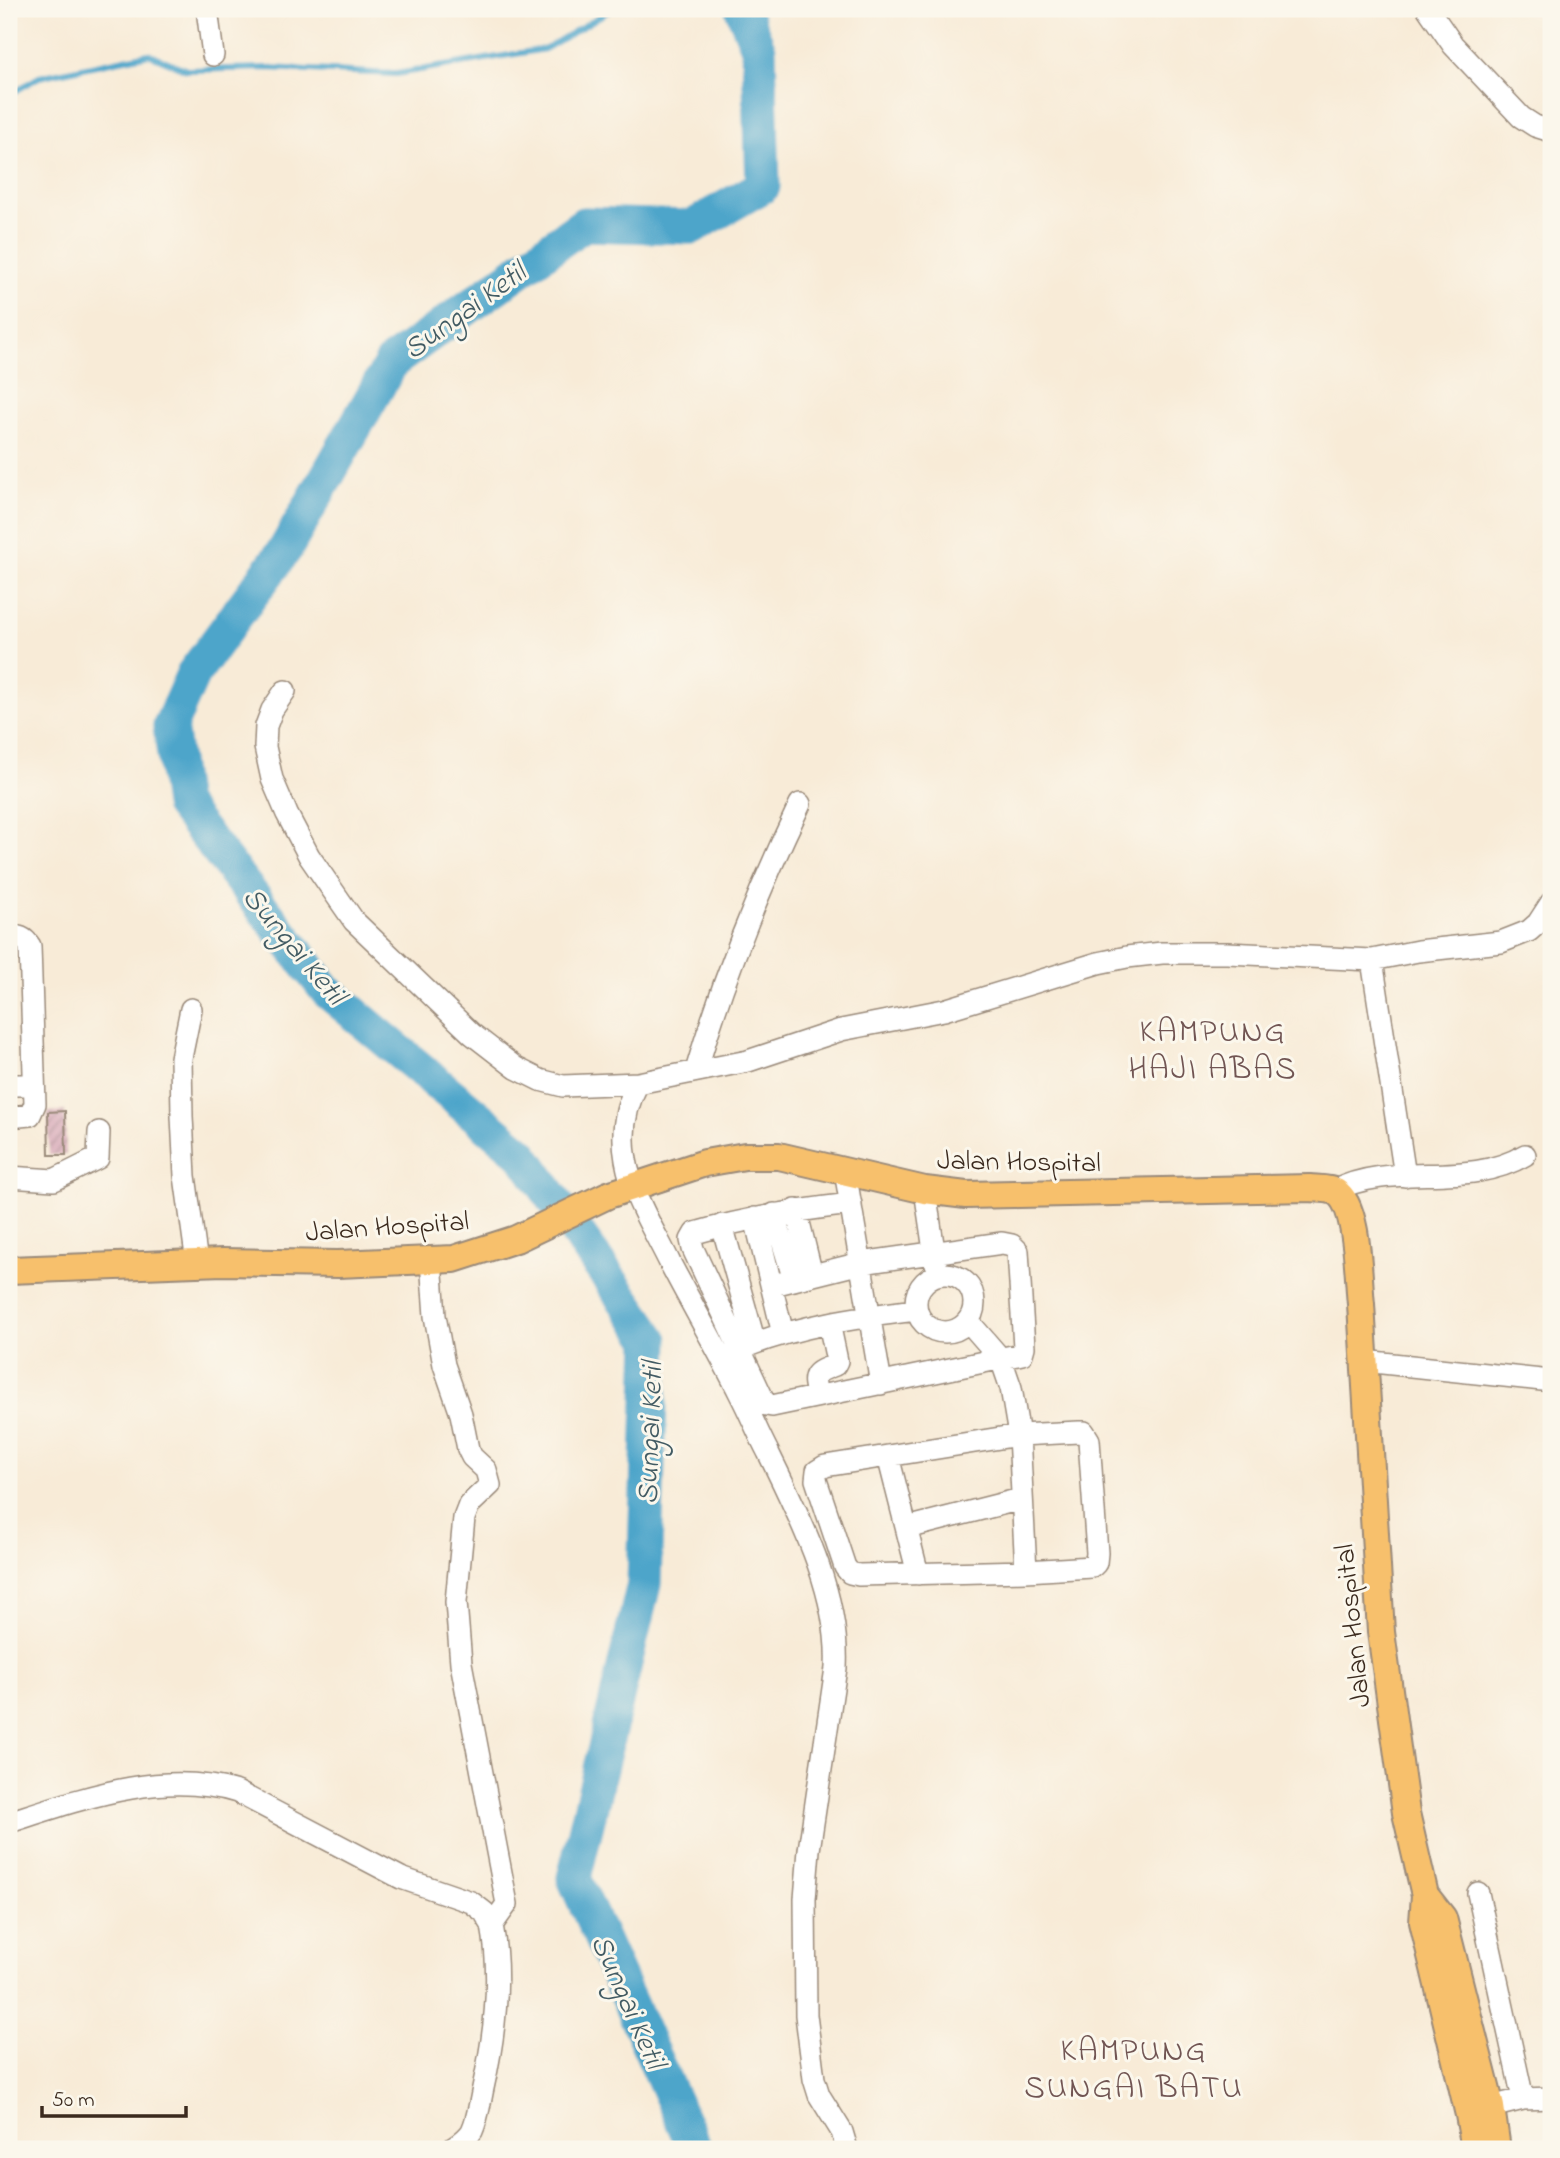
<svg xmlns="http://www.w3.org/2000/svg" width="1560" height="2158" font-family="'Indie Flower',sans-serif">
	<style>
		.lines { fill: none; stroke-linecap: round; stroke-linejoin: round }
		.stream { stroke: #4da5ca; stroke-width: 6 }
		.river { stroke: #4da5ca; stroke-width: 35 }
		.building { fill: url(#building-hatch) }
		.minor-casing { stroke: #9a8a7a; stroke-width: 24 }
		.major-casing { stroke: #9a8a7a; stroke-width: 30 }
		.minor { stroke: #fff; stroke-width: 21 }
		.major { stroke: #f7c06c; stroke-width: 26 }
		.labels { text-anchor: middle; stroke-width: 6; stroke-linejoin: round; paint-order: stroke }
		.street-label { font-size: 28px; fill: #3b2a1e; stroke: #fbf7ec }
		.water-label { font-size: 30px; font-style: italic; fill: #425b63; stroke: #fbf7ec }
		.quarter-label { font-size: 32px; letter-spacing: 2px; fill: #715553; stroke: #fbf7ec }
	</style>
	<defs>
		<pattern id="building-hatch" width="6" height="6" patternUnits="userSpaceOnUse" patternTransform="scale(1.75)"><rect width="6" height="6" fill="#d6a4b5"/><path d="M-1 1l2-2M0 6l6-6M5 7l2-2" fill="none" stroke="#af8693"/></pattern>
	</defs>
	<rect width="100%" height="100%" fill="#fbf7ec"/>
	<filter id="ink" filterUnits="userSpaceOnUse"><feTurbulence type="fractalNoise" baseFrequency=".0143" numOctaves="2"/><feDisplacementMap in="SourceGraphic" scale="14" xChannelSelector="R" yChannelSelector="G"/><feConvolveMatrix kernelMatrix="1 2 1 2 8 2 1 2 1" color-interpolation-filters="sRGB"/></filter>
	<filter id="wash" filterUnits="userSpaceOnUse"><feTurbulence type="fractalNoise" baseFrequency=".00686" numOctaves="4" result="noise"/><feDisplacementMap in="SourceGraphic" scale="28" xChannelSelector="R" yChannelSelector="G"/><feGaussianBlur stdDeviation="1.57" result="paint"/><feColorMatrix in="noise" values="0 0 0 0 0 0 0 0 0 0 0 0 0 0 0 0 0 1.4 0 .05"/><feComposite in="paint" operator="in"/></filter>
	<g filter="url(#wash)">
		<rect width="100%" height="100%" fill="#f8ebd7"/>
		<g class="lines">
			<path class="stream" d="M9,95L39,77L149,54L187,70L267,68L396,74L545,49L612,9"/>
			<path class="river" d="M695,2149L574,1878L644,1584L652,1340L522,1154L327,991L181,804L170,726L193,674L286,548L392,362L584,224L692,227L763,186L759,50L742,9"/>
		</g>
		<g id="blocks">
			<path class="building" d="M65,1111L66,1155H49L48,1112Z"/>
		</g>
	</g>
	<g filter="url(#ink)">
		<use href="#blocks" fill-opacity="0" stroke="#9a8a7a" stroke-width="2"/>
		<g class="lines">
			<g class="minor-casing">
				<path id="minor" d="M207,9L213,55
					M1428,9L1453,45L1521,117L1535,126L1551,131
					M285,691L272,710L266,726L265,747L272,779L287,814L309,856L338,898L354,921L472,1034L516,1068L540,1080L563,1086L638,1083L748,1061L841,1030L944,1010L1098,963L1127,957L1162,953H1227L1372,960L1418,951L1501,942L1529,931L1538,923L1551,903
					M9,936C19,936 24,937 30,946L35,1104L30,1115L9,1117
					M1372,960L1405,1176
					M191,1009L181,1058L182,1116L185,1176L197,1263
					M696,1071C723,979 758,891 800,804
					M638,1083C625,1107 621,1133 626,1160C632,1196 654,1230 670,1263C693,1307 718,1350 740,1394C750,1413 758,1433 768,1452C800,1518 840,1594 836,1668L809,1850L805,1899L806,2015L814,2079L819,2095L842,2132L847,2149
					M9,1085H34
					M845,1171L881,1384
					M9,1177L54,1180L98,1158L99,1132
					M925,1190L936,1264
					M1334,1191C1393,1160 1466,1190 1525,1155
					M796,1210L812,1275
					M774,1214L794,1280
					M755,1218L783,1334
					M722,1225L755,1343
					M431,1260L435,1316L444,1365L461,1414L468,1449L472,1457L486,1470L490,1485L469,1505L464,1518L456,1602L461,1663L507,1904L492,1925C502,1979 495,2035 483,2088C480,2102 478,2118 472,2131C467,2139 459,2144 452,2149
					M916 1303a29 29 0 1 1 58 0a29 29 0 1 1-58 0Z
					M773,1285L861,1263L1002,1243L1012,1245L1018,1251L1024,1347L1022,1354L772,1406L766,1405L693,1249L691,1240L695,1233C746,1218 798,1210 851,1204
					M968,1321L1001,1359L1011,1388L1019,1435L1026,1571
					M740,1349C796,1326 857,1317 917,1310
					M1364,1361L1551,1381
					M818,1396C811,1374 814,1373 835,1365L837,1361L829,1323
					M1079,1432H1084L1089,1440L1097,1553L1096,1563L1092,1567L1026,1571L859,1575L850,1573L845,1567L816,1480L817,1471L825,1466L1019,1435Z
					M888,1456L918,1574
					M907,1528L1021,1499
					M9,1822C81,1799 161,1769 237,1792L401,1878L471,1902L484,1912L492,1925
					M1478,1893L1523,2099
					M1491,2107L1523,2099L1551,2098"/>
			</g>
			<g class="major-casing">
				<path id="major" d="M9,1270L223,1262L338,1264L454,1259L516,1239L608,1195L705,1163L745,1156H779L925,1190L966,1195L1309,1188C1317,1189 1329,1188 1336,1192C1359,1206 1358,1279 1361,1304L1381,1632L1406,1813L1425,1895L1423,1922L1469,2115L1475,2149
					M1425,1895L1443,1918L1491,2107L1497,2149"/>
			</g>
			<use href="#minor" class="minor"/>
			<use href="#major" class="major"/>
		</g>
	</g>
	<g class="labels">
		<g class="street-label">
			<text transform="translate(1019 1160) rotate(1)" y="10">Jalan Hospital</text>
			<text transform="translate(387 1225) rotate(-4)" y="10">Jalan Hospital</text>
			<text transform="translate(1351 1626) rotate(-96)" y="10">Jalan Hospital</text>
		</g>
		<g class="water-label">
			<text transform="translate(464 310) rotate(-36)" y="10">Sungai Ketil</text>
			<text transform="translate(295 945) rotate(50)" y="10">Sungai Ketil</text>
			<text transform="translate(649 1433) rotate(-88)" y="10">Sungai Ketil</text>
			<text transform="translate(629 2001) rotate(66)" y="10">Sungai Ketil</text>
		</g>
		<g class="quarter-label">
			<text x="1213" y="1041">KAMPUNG<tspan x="1213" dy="37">HAJI ABAS</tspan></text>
			<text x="1134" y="2060">KAMPUNG<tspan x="1134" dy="37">SUNGAI BATU</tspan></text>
		</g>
	</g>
	<rect width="1560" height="2158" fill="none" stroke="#fbf7ec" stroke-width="35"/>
	<path d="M42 2106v10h144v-10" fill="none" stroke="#3b2a1e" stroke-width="3.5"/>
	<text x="52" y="2106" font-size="21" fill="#3b2a1e" stroke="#fbf7ec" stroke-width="5" paint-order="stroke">50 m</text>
</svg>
